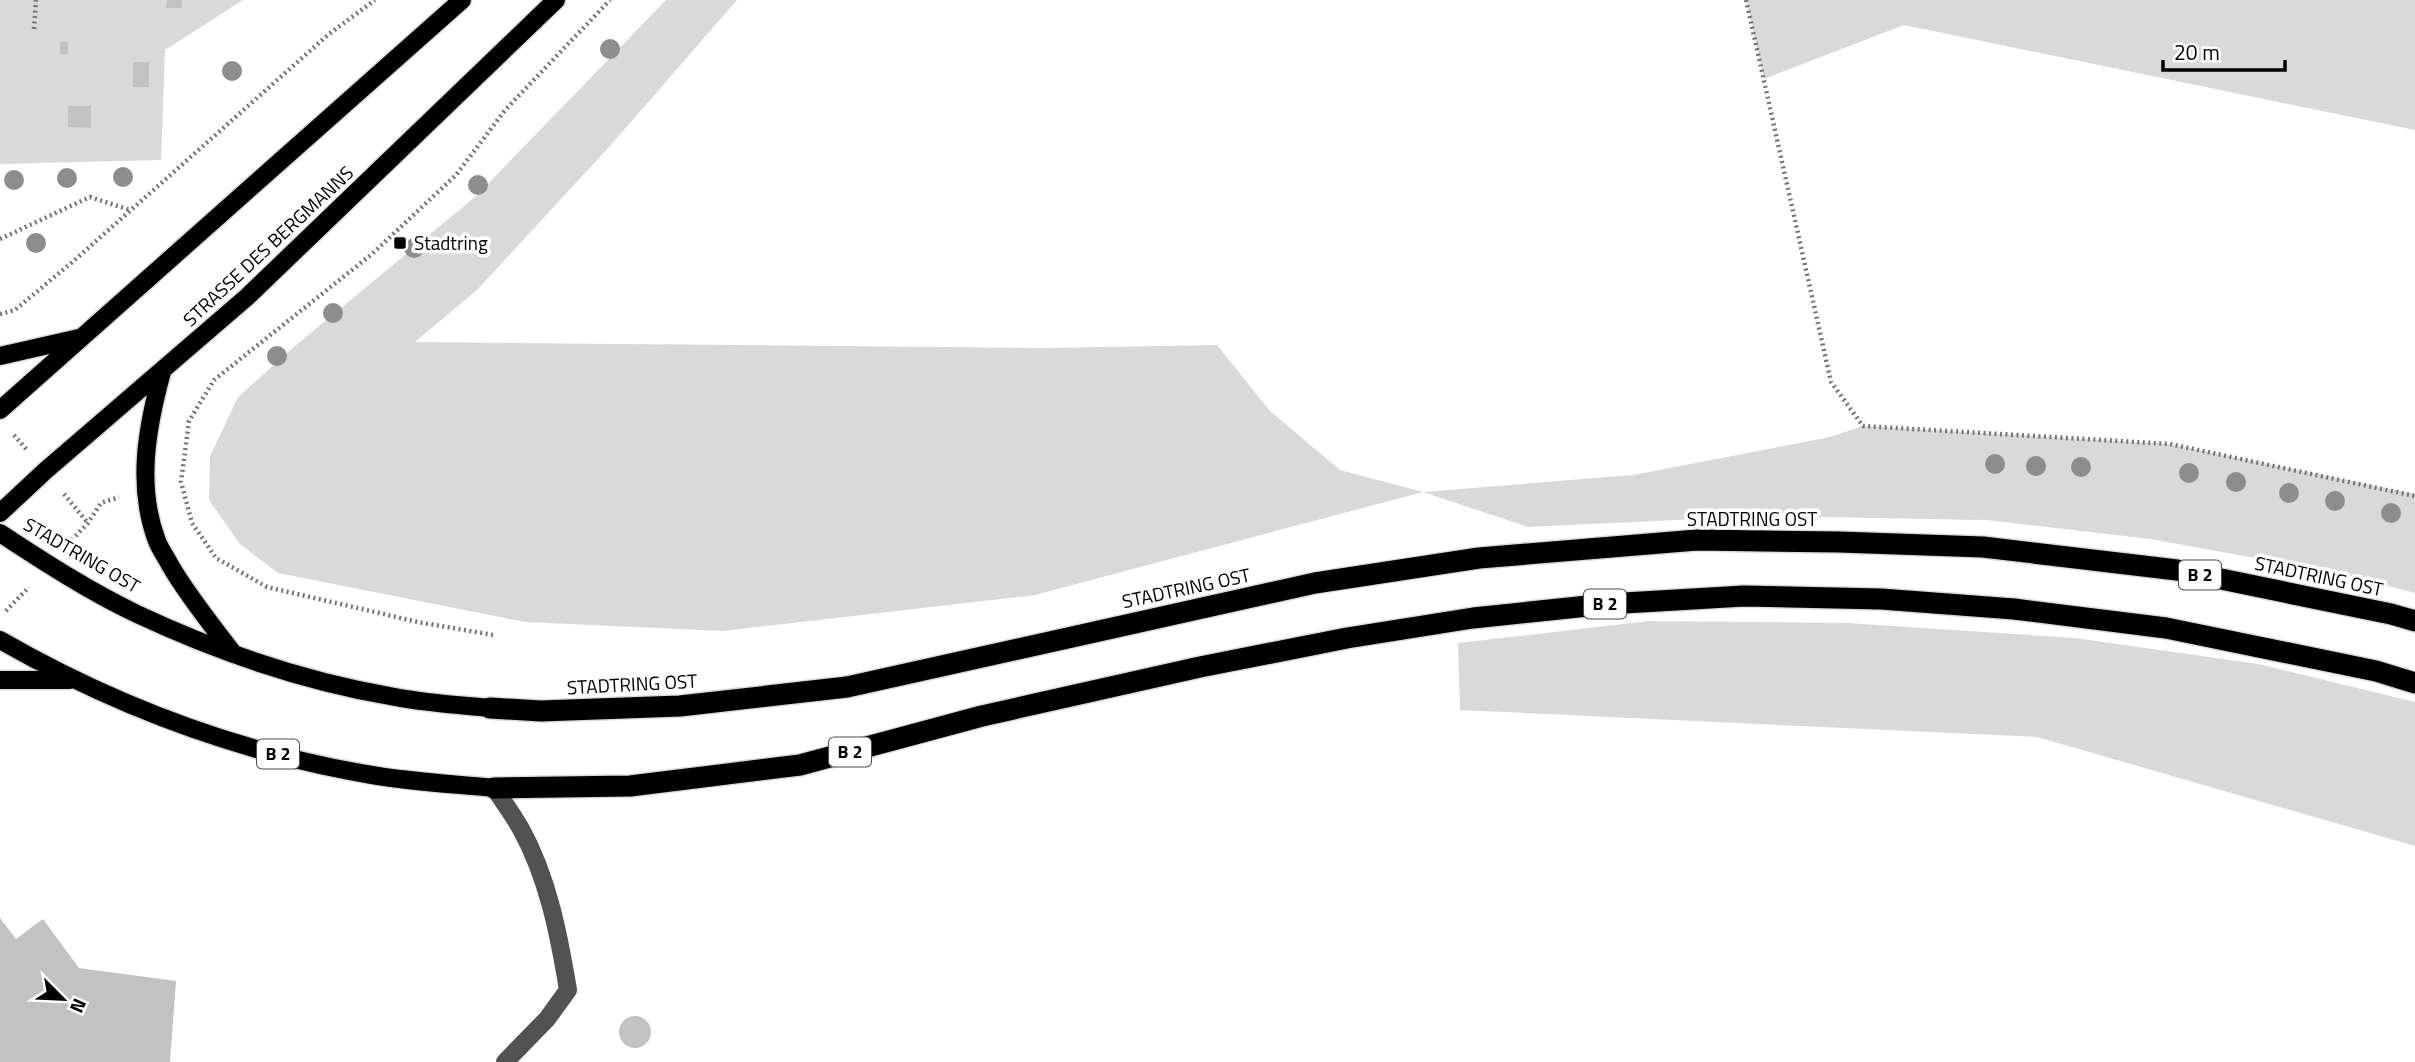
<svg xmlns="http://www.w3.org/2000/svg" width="2415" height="1062" font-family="'Titillium Web',sans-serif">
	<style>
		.green { fill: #d9d9d9 }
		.building { fill: #c2c2c2 }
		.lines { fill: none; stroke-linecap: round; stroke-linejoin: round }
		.major-casing { stroke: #dbdbdb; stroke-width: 21 }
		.highway-casing { stroke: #dbdbdb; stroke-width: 24 }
		.path { stroke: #747474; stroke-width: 4.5; stroke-dasharray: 2 3.5; stroke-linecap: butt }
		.minor { stroke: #525252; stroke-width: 18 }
		.major { stroke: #000; stroke-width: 18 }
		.highway { stroke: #000; stroke-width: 21 }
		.tree { fill: #8d8d8d }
		.poi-dot { fill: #000; stroke: #fff; stroke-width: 2.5 }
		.labels { text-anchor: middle; stroke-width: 7; stroke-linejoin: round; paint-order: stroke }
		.shield { fill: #fff; stroke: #4c4c4c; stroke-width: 2 }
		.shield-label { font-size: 18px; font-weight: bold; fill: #000 }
		.poi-label { font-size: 19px; fill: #000; stroke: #fff; text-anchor: start }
		.street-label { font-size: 19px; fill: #000; stroke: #fff }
	</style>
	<rect width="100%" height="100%" fill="#fff"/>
	<path class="green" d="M0,0H243L165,50L161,160L0,164Z
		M666,0H737L610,146L477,290L415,342L1045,348L1217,345L1270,411L1340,470L1423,492L1633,475L1830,437L1863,426L2170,444L2415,494V593L2339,573L2150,539L1986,520L1761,516L1528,527L1423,492L1035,595L723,631L525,622L278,573L240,544L209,500L210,456L238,397L295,346L475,197Z
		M1746,0H2415V130L1904,25L1764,79Z
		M1649,621L1847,623L2075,638L2258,664L2415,702V846L2037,737L1460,710L1458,643Z"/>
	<path class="building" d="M167,0H182V8H166Z
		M60,42H68V54H60Z
		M133,62H149V87H133Z
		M68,106H91V128L68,127Z
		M0,918L16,939L43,919L79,968L176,981L170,1062H0Z
		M619 1032a16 16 0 1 1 32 0a16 16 0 1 1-32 0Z"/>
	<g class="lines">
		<g class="major-casing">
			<path id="major" d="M0,356L79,338
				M162,372C147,427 136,486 157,541C160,549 166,557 170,565C188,596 211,624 233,653
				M0,410L462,0
				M0,513L45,471L247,297L556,0
				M0,533C44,562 89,591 137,614C218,652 307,682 395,697C426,703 458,705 490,708
				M0,640C115,706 241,753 372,775C412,782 454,784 494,788
				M0,680H70"/>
		</g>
		<g class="highway-casing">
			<path id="highway" d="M490,708L541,711L680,706L847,687L1315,583L1479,558L1697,540L1839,542L1983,547L2177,570L2391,614L2415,621
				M494,788L630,786L800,765L982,716L1200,667L1347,638L1473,618L1607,604L1744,596L1881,599L2014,609L2166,628L2376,671L2415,683"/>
		</g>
		<path class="path" d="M1746,0L1831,382L1863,426L2170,444L2415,496
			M34,29L36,0
			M0,239L90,197L130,210
			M0,314L15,310L77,258L329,34L375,0
			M14,435L27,450
			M64,494L88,523
			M68,544L88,523L101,503L119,497
			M6,611L29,587
			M493,635L418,622L267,587L216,558L192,523L181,482L189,421L214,380L372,254L456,175L506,109L610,0"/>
		<path class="minor" d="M494,788C503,801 513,815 521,829C548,878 559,935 568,990L547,1019L505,1062"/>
		<use href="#major" class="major"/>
		<use href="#highway" class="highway"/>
	</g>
	<g class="tree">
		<circle cx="610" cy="49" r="10"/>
		<circle cx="232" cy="71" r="10"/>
		<circle cx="123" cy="177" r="10"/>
		<circle cx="67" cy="178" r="10"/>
		<circle cx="14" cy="180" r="10"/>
		<circle cx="478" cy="185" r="10"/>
		<circle cx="36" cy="243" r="10"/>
		<circle cx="414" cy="248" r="10"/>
		<circle cx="333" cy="313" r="10"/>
		<circle cx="277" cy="356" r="10"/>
		<circle cx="1995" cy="464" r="10"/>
		<circle cx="2036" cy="466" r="10"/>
		<circle cx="2081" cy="467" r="10"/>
		<circle cx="2189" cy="473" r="10"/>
		<circle cx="2236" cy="482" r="10"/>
		<circle cx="2289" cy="493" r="10"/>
		<circle cx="2335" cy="501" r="10"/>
		<circle cx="2391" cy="513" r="10"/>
	</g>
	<rect class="poi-dot" x="393" y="236" width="14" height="14" rx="3.5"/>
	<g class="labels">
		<g class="shield">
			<rect x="2179" y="560.5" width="42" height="29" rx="5"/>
			<rect x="1584" y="589.5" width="42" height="29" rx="5"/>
			<rect x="829" y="737.5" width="42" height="29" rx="5"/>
			<rect x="257" y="739.5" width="42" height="29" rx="5"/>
		</g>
		<g class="shield-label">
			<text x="2200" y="581">B 2</text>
			<text x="1605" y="610">B 2</text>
			<text x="850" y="758">B 2</text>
			<text x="278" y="760">B 2</text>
		</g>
		<g class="poi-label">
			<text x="414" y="250">Stadtring</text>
		</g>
		<g class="street-label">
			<text transform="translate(268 246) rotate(-43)" y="7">STRASSE DES BERGMANNS</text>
			<text x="1752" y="526">STADTRING OST</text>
			<text transform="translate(82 555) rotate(30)" y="7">STADTRING OST</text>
			<text transform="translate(2319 576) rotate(12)" y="7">STADTRING OST</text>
			<text transform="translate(1186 588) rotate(-12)" y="7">STADTRING OST</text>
			<text transform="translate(632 684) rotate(-3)" y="7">STADTRING OST</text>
		</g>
	</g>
	<g transform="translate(63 999) rotate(114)" stroke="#ffffff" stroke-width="5" paint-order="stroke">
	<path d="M0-5L12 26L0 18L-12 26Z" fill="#000000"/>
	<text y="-10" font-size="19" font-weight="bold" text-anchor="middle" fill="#000000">N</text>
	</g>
	<path d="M2163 60v10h122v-10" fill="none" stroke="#000000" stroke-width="3.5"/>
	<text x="2174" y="60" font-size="21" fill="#000000" stroke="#ffffff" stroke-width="5" paint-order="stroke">20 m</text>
</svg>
